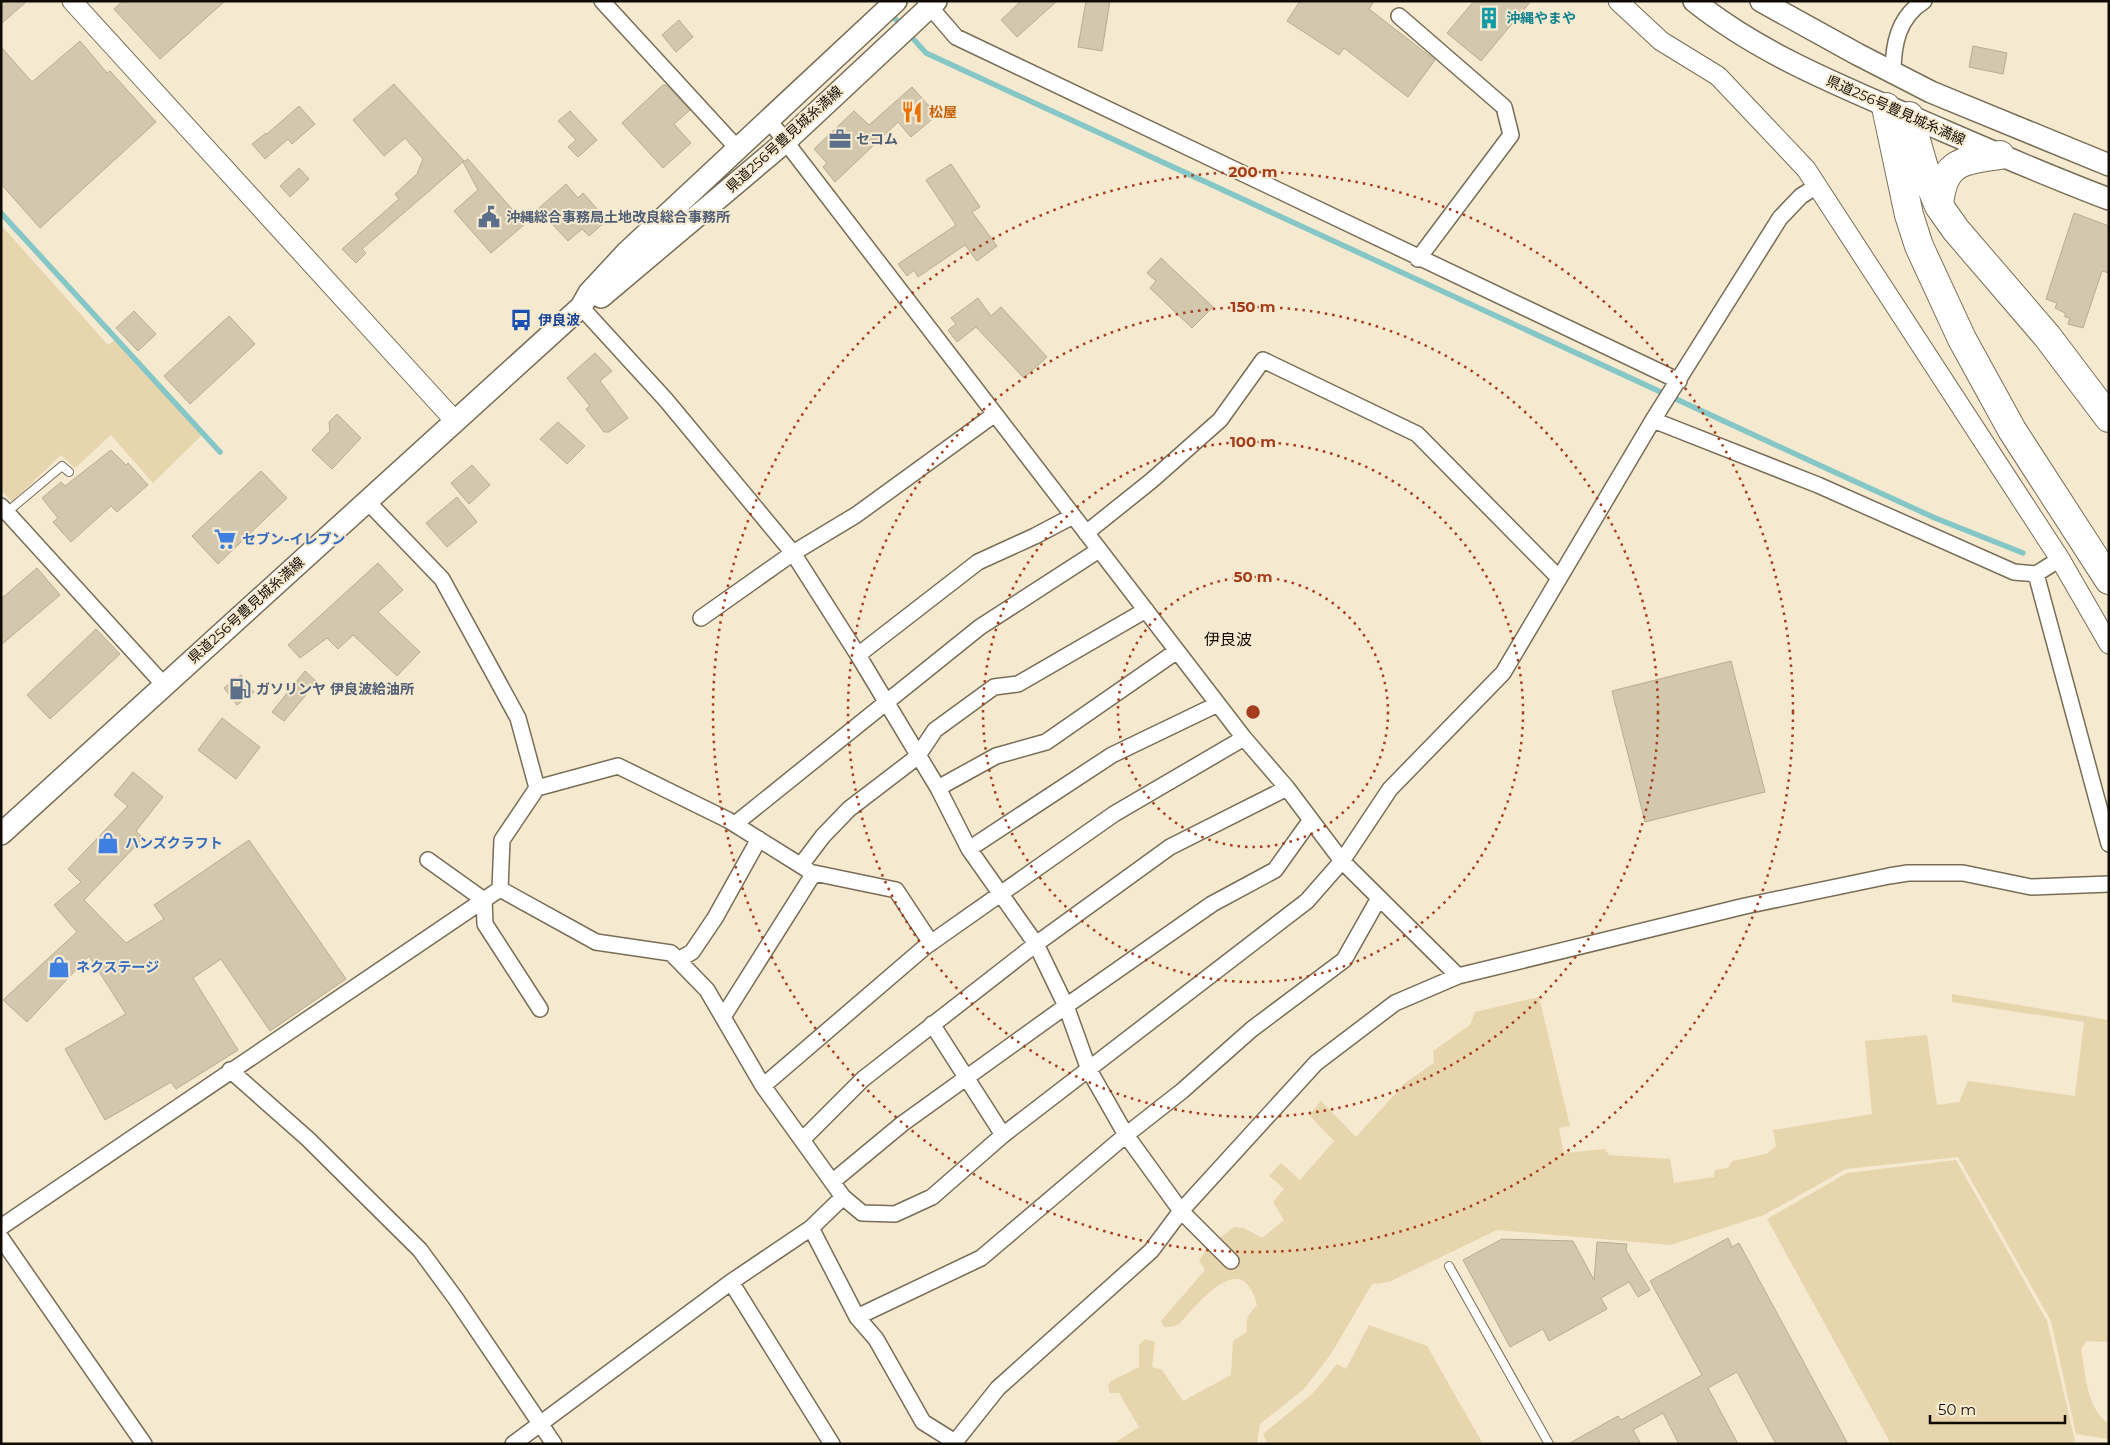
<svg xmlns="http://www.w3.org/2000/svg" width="2110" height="1445" font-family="Montserrat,'Noto Sans JP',sans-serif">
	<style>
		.green { fill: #e7d5ad }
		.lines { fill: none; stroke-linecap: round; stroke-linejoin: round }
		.stream { stroke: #85c7c7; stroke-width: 5.5 }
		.building { fill: #d3c7ae; stroke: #b8ad94 }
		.service-casing { stroke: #786d56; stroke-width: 10 }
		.minor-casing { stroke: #786d56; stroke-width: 18 }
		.tertiary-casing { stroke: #786d56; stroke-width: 21 }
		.secondary-casing { stroke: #786d56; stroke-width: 24 }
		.motorway-casing { stroke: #786d56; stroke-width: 30 }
		.service { stroke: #fff; stroke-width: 8 }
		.minor { stroke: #fff; stroke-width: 15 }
		.tertiary { stroke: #fff; stroke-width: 19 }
		.secondary { stroke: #fff; stroke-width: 21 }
		.motorway { stroke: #fff; stroke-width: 28 }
		.ring { fill: none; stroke: #a43d1b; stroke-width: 2.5; stroke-dasharray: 2.5 5 }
		.labels { text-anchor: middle; stroke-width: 4; stroke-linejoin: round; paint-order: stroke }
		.culture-label { font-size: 14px; font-weight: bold; fill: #0d838f; stroke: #f5e9cf; text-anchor: start }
		.street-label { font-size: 14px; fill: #100c04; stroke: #f5e9cf }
		.food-label { font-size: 14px; font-weight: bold; fill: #c56008; stroke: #f5e9cf; text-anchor: start }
		.service-label { font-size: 14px; font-weight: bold; fill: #4e5e75; stroke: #f5e9cf; text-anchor: start }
		.transit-label { font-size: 14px; font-weight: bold; fill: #164399; stroke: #f5e9cf; text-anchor: start }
		.shop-label { font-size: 14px; font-weight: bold; fill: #366cbe; stroke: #f5e9cf; text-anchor: start }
		.quarter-label { font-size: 16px; fill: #100c04; stroke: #f5e9cf }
		.centre { fill: #a43d1b; stroke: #f5e9cf; stroke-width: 2.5 }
		.ring-label { font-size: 15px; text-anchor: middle; font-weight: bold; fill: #a43d1b; stroke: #f5e9cf; stroke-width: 4; stroke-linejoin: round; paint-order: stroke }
	</style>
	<rect width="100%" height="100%" fill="#f5e9cf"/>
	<path class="green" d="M1,225L108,345L115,340L203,434L153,483L111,435L75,468L61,455L12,502L1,490Z
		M1952,994L2109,1020V1342L2087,1341L2081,1349C2086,1375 2086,1408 2109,1424V1439L2076,1434L2051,1321L1958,1157L1846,1169L1764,1215L1670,1245L1497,1230L1389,1282L1372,1284L1331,1354L1304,1389L1260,1424L1257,1444H1113L1139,1427L1119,1393H1110L1108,1386L1111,1381L1139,1367V1345L1145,1339L1155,1342L1152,1367L1162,1370L1183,1401L1231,1375L1233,1341L1247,1332C1245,1319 1248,1315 1257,1305C1242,1246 1199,1303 1179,1324L1171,1327H1164L1161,1321L1205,1270L1199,1261L1207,1248L1234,1227L1244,1228L1262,1238L1284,1220L1273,1202L1284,1189L1269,1176L1281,1163L1300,1180L1334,1141L1309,1115L1321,1101L1356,1137L1405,1083L1434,1063L1433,1051L1470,1025L1475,1012L1539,997L1570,1126L1559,1128L1564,1153L1605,1149L1609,1155L1670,1159L1674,1183L1714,1177L1715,1170L1728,1168L1732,1161L1766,1154L1776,1146L1773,1130L1872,1114L1865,1041L1927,1035L1937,1105L1959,1102L1968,1081L2075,1096L2084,1022L1952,1002Z
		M1956,1160L2047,1321L2075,1441L2071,1444H1891L1767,1219L1847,1173Z
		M1369,1325L1427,1346L1483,1444H1268L1263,1434L1313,1393L1337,1364L1346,1369Z"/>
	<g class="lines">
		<path class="stream" d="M879,1L902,26
			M908,33L926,53L1830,470L1935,518L2023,553
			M1,213L220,452"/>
	</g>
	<path class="building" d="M1,1H27L1,24Z
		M123,1H225L160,59L114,9Z
		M1021,1H1057L1017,37L1001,20Z
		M1086,1H1110L1102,51L1078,47Z
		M1300,1H1374L1369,9L1435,60L1408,97L1344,48L1339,55L1287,21Z
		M1474,1H1531L1481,61L1447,33Z
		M679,20L693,37L676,52L662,35Z
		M80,41L107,73L110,71L156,122L40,228L1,184V47L32,82Z
		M1973,46L2007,53L2003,74L1969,67Z
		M394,84L464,161L362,249L366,253L356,263L342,249L399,199L395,194L417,174L423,159L405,138L384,156L353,120Z
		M663,85H666L690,110L674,124L691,143L663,168L622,123Z
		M912,87L937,115L911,137L898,122L835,182L823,167L827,163L814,149L854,111L869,125Z
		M299,106L315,124L292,144L288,139L265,159L252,144L266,133L267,134Z
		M570,111L597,140L578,157L568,147L576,140L558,121Z
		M468,159L525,224L491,253L454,211L478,190L463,162Z
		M951,164L980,207L972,212L997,246L977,261L965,245L918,277L914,270L907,276L898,264L956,225L926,180Z
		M299,168L309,179L290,197L280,186Z
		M566,184L578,198L583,193L607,220L589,236L582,229L568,241L538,209Z
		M2074,213L2109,226V273L2102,271L2083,328L2068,324L2070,318L2065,317V313L2055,308L2057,303L2046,299Z
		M1161,258L1213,307L1192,328L1150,288L1156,281L1147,273Z
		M978,298L991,316L1001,307L1047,357L1024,378L976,327L957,342L948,330L956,324L951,318Z
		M134,311L156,334L138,351L116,328Z
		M229,316L255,344L190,404L164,376Z
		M595,353L612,371L600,381L628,418L609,432H604L586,409L590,406L567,378Z
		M337,414L361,438L332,469L312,450L330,431L329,422Z
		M558,422L585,446L567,464L540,439Z
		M111,450L126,465L128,463L148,485L117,512L111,506L71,542L53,522L58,518L42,498L61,482L65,486Z
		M472,465L490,485L469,504L451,483Z
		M261,471L287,498L218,564L192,536Z
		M457,497L477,522L447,547L426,523Z
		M378,563L403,590L378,612L420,652L397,676L353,635L338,649L327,638L300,658L288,645Z
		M37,568L60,595L1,645V599Z
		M96,629L120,654L50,719L27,695Z
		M1731,661L1765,792L1645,822L1612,691Z
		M305,671L317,682L284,721L272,712Z
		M241,675L254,692L237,705L224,688Z
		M222,718L260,747L236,779L198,750Z
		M133,772L163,797L136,831L143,838L84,900L126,943L164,919L154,905L249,840L346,979L270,1031L221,959L193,978L238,1050L176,1089L171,1082L105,1120L65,1049L126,1014L89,956L27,1022L3,1000L77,932L54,905L81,882L68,869L128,806L114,795Z
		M1728,1238L1732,1247L1739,1243L1848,1444H1776L1737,1372L1708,1388L1738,1444H1679L1663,1413L1633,1430L1641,1444H1568L1618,1416L1621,1420L1702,1375L1650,1281Z
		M1502,1239L1573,1241L1594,1280L1597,1242L1627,1244L1626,1250L1650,1290L1638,1297L1629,1282L1601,1298L1607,1309L1549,1341L1543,1329L1510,1347L1463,1260Z"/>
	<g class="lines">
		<g class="service-casing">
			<path id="service" d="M7,512L62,466L69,472
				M1449,1266L1549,1444"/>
		</g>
		<g class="minor-casing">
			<path id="minor" d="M602,1L738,149
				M925,1L956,37L1679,381
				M1399,16L1504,107L1511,135L1418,259
				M1893,73C1893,45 1898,17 1924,1
				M769,120L1244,738L1287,788L1342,861L1458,976
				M581,307L666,400L793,553L858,655L938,788L969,849L1036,944L1066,1006L1089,1070L1126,1135L1181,1211L1231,1261
				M1653,420L1818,485L2014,572L2036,574L2060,559
				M367,501L442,579L518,718L537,788L502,840L500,889
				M1,506L164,685
				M1086,533L1151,481L1220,420L1263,360L1417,434L1559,578
				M2036,574L2109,844
				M701,618L793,553L856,515L995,414
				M858,655L978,562L1035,536L1073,516
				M537,788L618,766L728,820L808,870
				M938,788L996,756L1046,742L1177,651
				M735,824L980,627L1099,550
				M969,849L1112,755L1218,704
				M428,860L484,900L485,924L540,1009
				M801,865L823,836L849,809L917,757L935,730L994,687L1018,684L1146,610
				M500,889L596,942L671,953L707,990L763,1086L843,1197L811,1228L731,1282L513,1444
				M678,960L692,952L715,918L759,839
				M723,1017L814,873L896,890L931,943
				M932,1024L1003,1135
				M230,1070L308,1139L420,1250L456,1299L554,1444
				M763,1086L925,947L1114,814L1244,738
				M802,1140L863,1079L1036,944L1170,847L1287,788
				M832,1182L902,1124L1066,1006L1212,904L1275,870L1310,821
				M843,1197L862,1213L895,1214L932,1197L1003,1135L1307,901L1342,861L1390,789L1503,673L1653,420L1780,218L1801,196L1817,186
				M1,1227L500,889
				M811,1228L857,1317L876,1339L923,1422L955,1442L998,1388L1151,1251L1181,1211L1316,1063L1395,1003L1458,976L1745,906L1889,876L1908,873H1963L2031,887L2109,884
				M1,1238L144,1444
				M731,1282L832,1444
				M857,1317L981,1258L1126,1135L1182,1091L1252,1029L1344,960L1379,898"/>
		</g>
		<g class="tertiary-casing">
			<path id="tertiary" d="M72,1L455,421
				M1618,1L1661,41L1718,76L1806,169L2060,559L2109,644"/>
		</g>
		<g class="secondary-casing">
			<path id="secondary" d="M1694,1C1759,53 1836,84 1912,117C1977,145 2042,174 2109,199
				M1761,1L1857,54L1931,92L2109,165
				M601,297L785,142L936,1
				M1,834L581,307L589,293L627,252L896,1"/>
		</g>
		<g class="motorway-casing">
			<path id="motorway" d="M1886,107L1909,215L1919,246L1962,339L2012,430L2109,580
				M1909,116L1926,175L1939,206L1956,230L2047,336L2109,418
				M1939,206C1943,161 1961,161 2000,155"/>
		</g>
		<use href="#service" class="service"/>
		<use href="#minor" class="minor"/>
		<use href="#tertiary" class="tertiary"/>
		<use href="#secondary" class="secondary"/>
		<use href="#motorway" class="motorway"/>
	</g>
	<g class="ring">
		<circle cx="1253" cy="712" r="135"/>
		<circle cx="1253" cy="712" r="270"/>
		<circle cx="1253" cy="712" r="405"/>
		<circle cx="1253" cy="712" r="540"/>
	</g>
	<defs>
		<g id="building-bare" transform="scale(1.725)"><path d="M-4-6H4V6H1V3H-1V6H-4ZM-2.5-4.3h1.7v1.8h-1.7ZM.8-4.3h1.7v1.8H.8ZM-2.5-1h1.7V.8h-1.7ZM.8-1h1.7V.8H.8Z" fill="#0f9aa8" stroke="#f5e9cf" stroke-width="2.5" paint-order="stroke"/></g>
		<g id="restaurant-bare" transform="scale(1.725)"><path d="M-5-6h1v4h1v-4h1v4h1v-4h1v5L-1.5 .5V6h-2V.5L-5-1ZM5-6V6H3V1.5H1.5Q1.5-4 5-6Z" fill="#e8710a" stroke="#f5e9cf" stroke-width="2.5" paint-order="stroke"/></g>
		<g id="office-bare" transform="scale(1.725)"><path d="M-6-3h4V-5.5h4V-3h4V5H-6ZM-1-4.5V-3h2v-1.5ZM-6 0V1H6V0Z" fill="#5c6f8a" stroke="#f5e9cf" stroke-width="2.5" paint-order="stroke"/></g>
		<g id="civic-bare" transform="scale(1.725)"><path d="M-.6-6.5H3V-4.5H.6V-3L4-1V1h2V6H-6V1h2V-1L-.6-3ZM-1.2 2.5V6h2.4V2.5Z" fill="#5c6f8a" stroke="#f5e9cf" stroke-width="2.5" paint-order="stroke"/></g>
		<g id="bus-bare" transform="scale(1.725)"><path d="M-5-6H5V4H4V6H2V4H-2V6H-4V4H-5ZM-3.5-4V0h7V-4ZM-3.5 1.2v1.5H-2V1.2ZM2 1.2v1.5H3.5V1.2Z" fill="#1a4fb4" stroke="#f5e9cf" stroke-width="2.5" paint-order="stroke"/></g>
		<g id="supermarket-bare" transform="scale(1.725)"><path d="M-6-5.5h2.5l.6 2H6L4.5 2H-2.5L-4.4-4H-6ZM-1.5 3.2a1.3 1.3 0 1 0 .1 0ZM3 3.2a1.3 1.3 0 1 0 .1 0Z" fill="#3f7fe0" stroke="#f5e9cf" stroke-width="2.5" paint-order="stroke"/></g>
		<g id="fuel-bare" transform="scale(1.725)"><path d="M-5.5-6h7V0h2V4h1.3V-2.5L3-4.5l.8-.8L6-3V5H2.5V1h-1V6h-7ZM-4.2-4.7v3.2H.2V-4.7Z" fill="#5c6f8a" stroke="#f5e9cf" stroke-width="2.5" paint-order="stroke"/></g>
		<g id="shop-bare" transform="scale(1.725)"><path d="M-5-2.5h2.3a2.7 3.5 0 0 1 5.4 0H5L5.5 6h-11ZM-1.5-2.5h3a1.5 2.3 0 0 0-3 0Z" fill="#3f7fe0" stroke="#f5e9cf" stroke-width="2.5" paint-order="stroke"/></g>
	</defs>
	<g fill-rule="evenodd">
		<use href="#building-bare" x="1489" y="18"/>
		<use href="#restaurant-bare" x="912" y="112"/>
		<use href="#office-bare" x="840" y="139"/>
		<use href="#civic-bare" x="489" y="217"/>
		<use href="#bus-bare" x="521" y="320"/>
		<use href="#supermarket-bare" x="225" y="539"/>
		<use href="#fuel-bare" x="240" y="689"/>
		<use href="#shop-bare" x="108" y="843"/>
		<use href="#shop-bare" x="59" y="967"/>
	</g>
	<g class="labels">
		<g class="culture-label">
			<text x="1506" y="23">沖縄やまや</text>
		</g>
		<g class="street-label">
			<text transform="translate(1896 110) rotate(24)" y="5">県道256号豊見城糸満線</text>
			<text transform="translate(784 139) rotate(-42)" y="5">県道256号豊見城糸満線</text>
			<text transform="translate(246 610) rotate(-42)" y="5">県道256号豊見城糸満線</text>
		</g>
		<g class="food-label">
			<text x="929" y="117">松屋</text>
		</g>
		<g class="service-label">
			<text x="856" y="144">セコム</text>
			<text x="506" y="222">沖縄総合事務局土地改良総合事務所</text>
			<text x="256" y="694">ガソリンヤ 伊良波給油所</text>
		</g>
		<g class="transit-label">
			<text x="538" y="325">伊良波</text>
		</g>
		<g class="shop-label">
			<text x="242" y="544">セブン-イレブン</text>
			<text x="125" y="848">ハンズクラフト</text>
			<text x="76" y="972">ネクステージ</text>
		</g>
		<g class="quarter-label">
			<text x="1228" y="645">伊良波</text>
		</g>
	</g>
	<circle cx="1253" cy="712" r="8" class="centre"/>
	<g class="ring-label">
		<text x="1253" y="177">200 m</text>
		<text x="1253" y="312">150 m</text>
		<text x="1253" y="447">100 m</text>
		<text x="1253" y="582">50 m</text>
	</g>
	<rect width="2110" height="1445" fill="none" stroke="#100c04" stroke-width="5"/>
	<path d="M1930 1415v8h135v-8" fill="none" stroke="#100c04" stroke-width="2.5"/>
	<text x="1938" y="1415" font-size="15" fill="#100c04" stroke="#f5e9cf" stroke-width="4" paint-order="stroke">50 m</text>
</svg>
